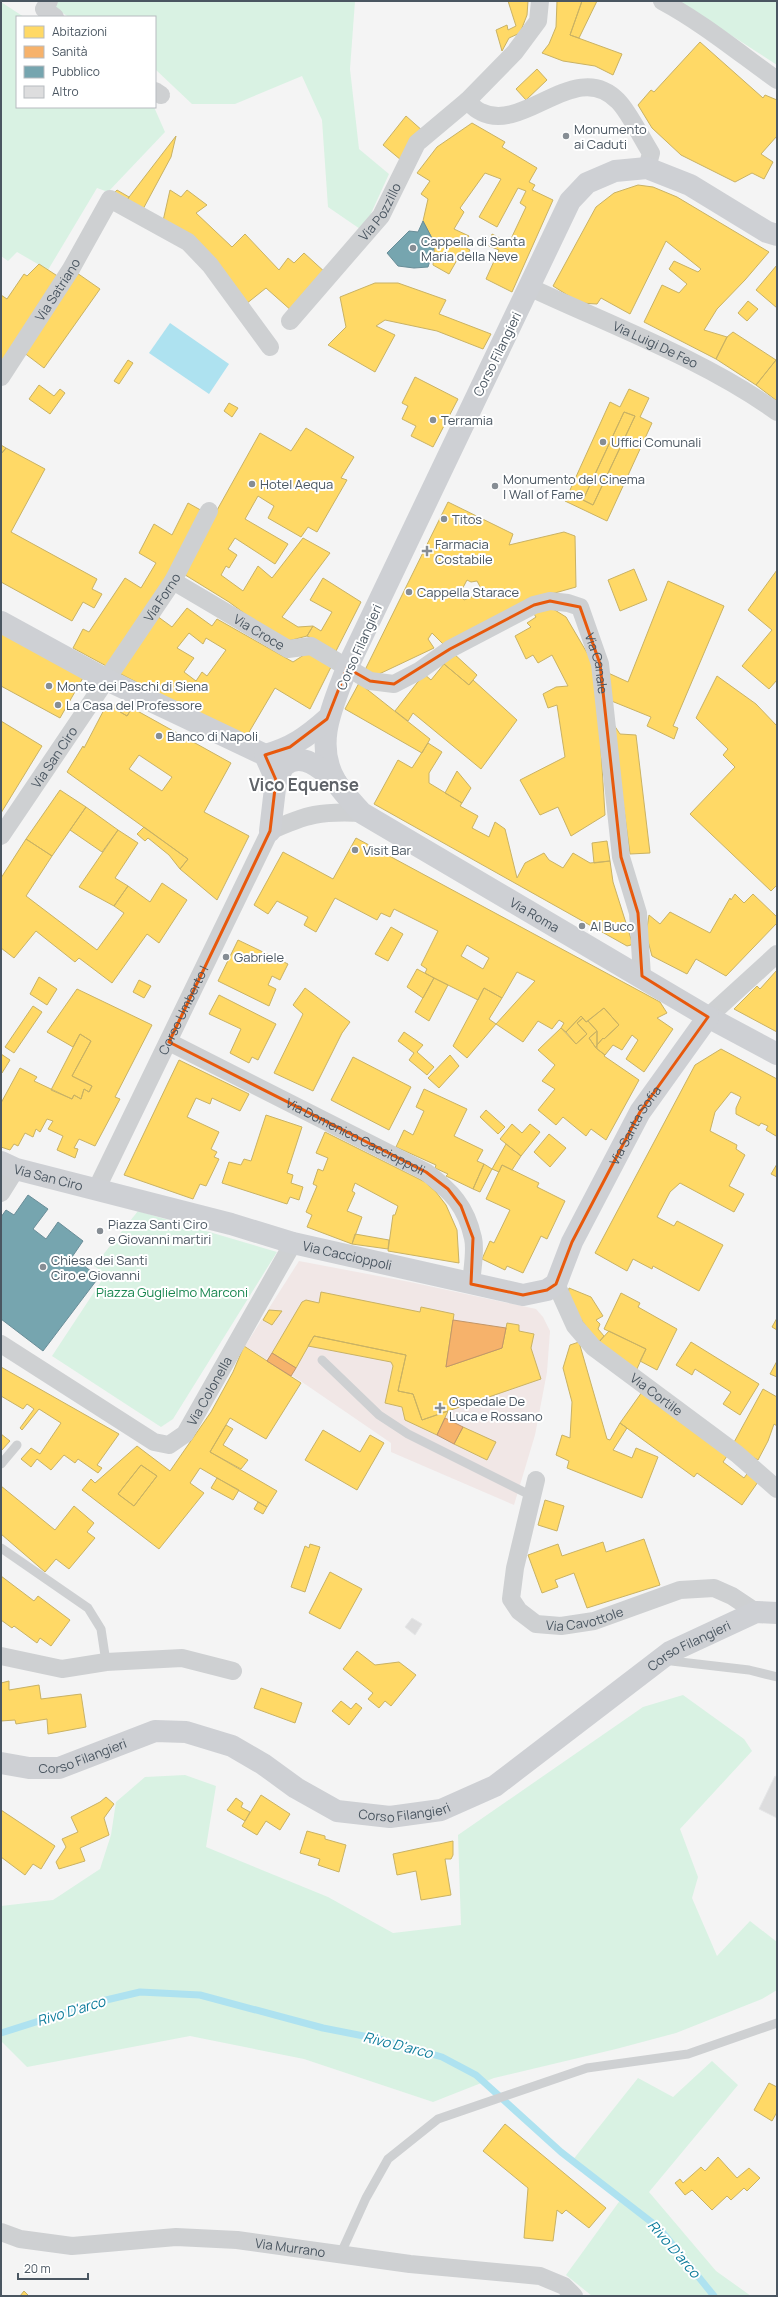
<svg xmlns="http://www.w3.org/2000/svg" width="778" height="2297" font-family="Manrope,sans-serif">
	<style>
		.medical { fill: #f1e7e6 }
		.green { fill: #d9f2e3 }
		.water { fill: #aee2f0 }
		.homes { fill: #ffd966; stroke: #c9b264; fill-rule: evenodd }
		.health { fill: #f6b26b; stroke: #c29668 }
		.public { fill: #76a5af; stroke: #698d98 }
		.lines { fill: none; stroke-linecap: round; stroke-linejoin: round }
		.stream { stroke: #aee2f0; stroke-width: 7 }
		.building { fill: #ddddde; stroke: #e5e6e7 }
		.lane { stroke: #ced0d2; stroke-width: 9 }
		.street { stroke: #ced0d2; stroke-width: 18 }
		.secondary { stroke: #ced0d4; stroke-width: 22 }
		.marked { fill: none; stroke: #e8590c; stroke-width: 3; stroke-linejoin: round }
		.poi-dot { fill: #868d94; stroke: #fff; stroke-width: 1.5 }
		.labels { text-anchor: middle; stroke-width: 4; stroke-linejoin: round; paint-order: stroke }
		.poi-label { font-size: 13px; fill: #4a5661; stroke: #fff; text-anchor: start }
		.street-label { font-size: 13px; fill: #4a5661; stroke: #fff }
		.park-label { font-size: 13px; fill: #17864f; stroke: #fff }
		.water-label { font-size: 14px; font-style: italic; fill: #0c7c9b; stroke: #fff }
		.district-label { font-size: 17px; font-weight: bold; fill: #5f6368; stroke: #fff }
	</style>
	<rect width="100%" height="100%" fill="#f4f4f4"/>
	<path class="medical" d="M299,1261L410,1282L536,1309L543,1317L550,1331L547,1372L535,1435L514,1505L391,1452V1443L302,1382L245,1346Z"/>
	<path class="green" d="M58,1H355L350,69L359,149L389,174L363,231L328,207L322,120L302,76L235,104H192L155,69V17H69L54,8Z
		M678,1H777V65Z
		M1,2L24,17H17V107H154L165,132L108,192L97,188L48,270L17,252L8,261L1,256Z
		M138,1211L277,1252L173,1419L161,1427L52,1356L106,1274L94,1266Z
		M683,1695L744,1739L752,1751L680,1829L698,1877L692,1898L717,1956L750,1921L777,1942V1990L762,1999L676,2033L616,2049L494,2078L433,2102L304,2059L190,2036L27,2067L1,2041V1906L53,1900L100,1869L111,1835L116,1802L145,1777L185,1775L216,1786L206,1847L328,1897L393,1933L461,1925L458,1835L643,1707Z
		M712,2061L738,2085L649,2192L716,2271L751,2296H592L566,2275L621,2199L572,2161L638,2078L673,2097Z"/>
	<path class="water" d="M170,323L229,364L209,394L149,353Z"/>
	<path class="homes" d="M508,1H528L527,15L520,33L509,38L502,51L496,30L507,25L508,30L516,26Z
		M557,1H582L570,35L622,54L613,75L595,66L563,61L542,53L549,44L556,27Z
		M582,1H597L579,38L570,35Z
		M700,42L763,98L765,95L777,100V136L761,154L773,162L764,179L752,173L735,182L681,155L652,128L638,105L651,90L654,92Z
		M537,69L547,80L526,100L516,89Z
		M406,116L424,132L401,160L383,145Z
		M472,123L505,142L502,147L537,168L529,182L535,185L532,190L553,200L512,292L486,279L499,250L489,246L492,234L509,243L526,207L520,203L526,191L518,188L497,227L479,217L501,179L485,173L460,208L464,212L454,229L469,236L463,246L470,250L463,262L457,260L449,274L433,265L435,244L423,221L428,199L421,194L430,181L417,173L437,147Z
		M176,136L171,157L142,211L126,201Z
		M638,185L653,187L677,197L769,252L745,280L717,309L704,330L727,337L716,359L644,322L662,285L679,293L687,284L669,269L674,261L698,272L701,269L666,241L630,314L601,298L597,304L580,303L553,286L596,207L614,193Z
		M117,190L129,197L126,201L113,194Z
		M170,190L181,197L187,190L207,205L196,213L232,247L245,234L279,270L288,258L294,263L304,253L327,274L293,312L266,288L246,304L163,221Z
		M39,264L59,277L1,368V295L7,299L24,274L27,276Z
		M777,265V308L756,290Z
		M77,273L100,289L44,368L23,352Z
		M375,283H398L446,300L439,314L491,334L483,349L437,331L385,320L376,326L395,335L375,372L328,345L346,327L340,297Z
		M748,301L758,309L747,321L738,313Z
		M733,332L776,360L756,385L716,359L727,337Z
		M128,360L133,363L119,384L114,381Z
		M776,360L777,361V401L756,385Z
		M415,377L458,399L433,447L411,436L416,426L402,419L408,406L402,403Z
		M39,385L54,396L60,389L65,393L50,414L29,399Z
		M629,389L649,398L640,417L652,423L607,521L565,501L610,402L620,407ZM624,412L635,416L593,505L583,500Z
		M229,403L238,408L232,417L224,411Z
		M624,412L635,416L593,505L583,500Z
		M306,428L354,457L341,478L347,480L317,532L308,527L301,537L268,518L274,506L258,496L245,519L288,544L275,564L235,538L228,549L237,555L229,568L226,566L221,575L243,591L258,566L272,578L303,538L330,553L282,617L298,627L313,626L307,636L288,641L271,633L229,602L182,573L260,433L291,451Z
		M1,445L6,448L1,454Z
		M6,448L45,469L11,532L97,579L92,589L102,594L94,608L83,602L72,621L1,582V454Z
		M448,502L513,534L509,545L564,532L575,536L576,587L530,600L443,644L432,633L428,639L434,648L377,675L365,670ZM467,580L471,582L477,581L483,592L464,600L459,595Z
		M188,503L206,513L110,668L73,648L83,629L89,632L125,578L141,588L156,563L139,553L154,524L172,535Z
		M634,569L647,600L620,611L608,580Z
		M777,570V680L769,689L742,666L772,630L748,610Z
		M323,578L361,602L336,651L307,636L313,626L321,631L332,612L310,600Z
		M668,581L724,606L673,726L678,728L674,739L647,726L651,717L609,700L606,672L628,682Z
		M550,607L566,617L596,668L605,815L571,836L558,807L540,815L520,780L565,757L557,705L548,708L543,694L556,687L568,686L552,655L538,663L533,655L526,659L515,636L531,627L527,623L536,617L532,611Z
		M187,608L212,626L217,619L293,662L310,651L333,663L310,709L275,688L245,739L119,673L157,616L172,627ZM189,633L203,644L206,638L226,650L207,676L202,672L196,681L184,672L194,658L177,648Z
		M1,630L84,676L60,718L1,686Z
		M453,653L477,675L469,685L444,664Z
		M444,664L469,685L473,680L517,720L481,769L413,713L408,721L395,711L424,674L431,680Z
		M717,676L756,704L777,726V885L771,891L690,814L735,767L723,755L728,749L696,718Z
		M359,683L430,739L422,753L345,709Z
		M107,704L127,716L132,708L231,763L204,812L249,836L217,900L180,869L188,859L67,772L83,746L84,748ZM139,755L172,777L162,791L129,769Z
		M107,704L132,708L127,716Z
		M1,721L42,746L1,813Z
		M612,722L620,734L636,735L650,853L630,854Z
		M428,743L442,752L429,773V783L462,803L460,806L478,816L472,828L489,837L495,822L505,829L517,878L525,863L544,853L549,860L563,868L573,853L590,863L610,861L613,882L632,942L631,945L627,946L374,804L398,760L412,768Z
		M457,771L471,788L462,803L445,793Z
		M60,790L86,807L52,856L26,839Z
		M86,807L118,830L102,852L70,830Z
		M144,827L188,859L180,869L169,855L148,838L145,841L137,834Z
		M118,830L138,843L115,878L128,886L114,906L79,887Z
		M356,838L660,1002L667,1013L657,1018L673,1029L644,1072L626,1059L638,1040L632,1035L622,1050L613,1045L605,1055L597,1049V1045L603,1038L604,1039L619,1025L604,1008L586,1022L581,1016L566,1032L561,1028L564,1023L559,1020L552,1029L538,1021L523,1042L496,1024L535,981L517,972L502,998L484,988L478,1000L434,978L425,973L427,969L421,965L438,931L394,909L390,917L381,913L377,920L335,898L316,932L304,925L308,917L277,901L268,914L254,905L283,852L333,879ZM467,945L489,958L483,969L461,956Z
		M26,839L52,856L26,896L97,950L124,913L114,906L128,886L150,902L162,883L187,900L159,943L147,934L112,983L79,958L75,962L36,931L14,958L1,948V878Z
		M607,841L610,861L594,863L592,843Z
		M735,894L744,903L753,894L777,917V923L726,976L696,959L687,974L652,956L646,934L649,915L660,924L670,912L710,933L730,898L731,900Z
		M391,927L403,934L388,961L375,954Z
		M238,940L288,964L280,980L272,976L268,985L276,989L269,1006L218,981Z
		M417,969L434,978L423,998L407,987Z
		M777,970V1032L734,1009L757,986L760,989Z
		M39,977L57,989L47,1005L30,994Z
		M434,978L448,985L429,1021L415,1012Z
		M139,980L151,986L144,998L133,992Z
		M305,988L350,1022L342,1033L313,1091L274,1073L303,1014L293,1005Z
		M484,988L502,998L489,1019L496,1024L467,1058L453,1046Z
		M77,989L152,1025L115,1097L120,1099L95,1146L79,1139L74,1148L78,1149L75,1158L57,1150L63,1136L48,1129L53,1121L47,1119L40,1132L36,1129L33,1137L25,1133L18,1146L14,1144L10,1150L1,1147V1103L20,1068L37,1077L34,1081L72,1099L74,1095L81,1099L84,1089L89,1092L92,1086L72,1076L91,1041L80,1034L73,1047L47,1032Z
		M219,995L276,1024L258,1060L252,1057L249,1063L230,1053L241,1029L209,1014Z
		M33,1006L42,1012L14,1053L5,1047Z
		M604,1008L619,1025L604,1039L603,1038L597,1045V1031L588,1021Z
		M581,1016L583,1018L577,1023L587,1034L576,1044L566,1032Z
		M583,1018L586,1022L588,1021L597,1031L589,1038L596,1048L605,1055L604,1056L639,1080L606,1140L591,1129L586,1136L563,1117L556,1125L538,1110L555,1089L542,1081L555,1065L538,1050L561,1028L576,1044L587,1034L577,1023Z
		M597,1031V1045L596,1048L589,1038Z
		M404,1032L423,1045L417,1052L434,1067L427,1075L409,1060L414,1053L398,1041Z
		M80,1034L91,1041L72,1076L92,1086L89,1092L84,1089L81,1099L74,1095L72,1099L51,1090Z
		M721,1049L777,1079V1133L776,1136L766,1130L768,1126L761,1123L759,1126L736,1114V1108L741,1097L731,1092L715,1112L710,1131L737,1145L736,1149L745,1155L729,1186L744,1194L734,1212L680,1183L670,1192L657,1217L674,1226L677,1221L723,1245L699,1291L653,1266L652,1269L633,1259L627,1271L595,1253L695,1065Z
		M1,1054L10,1060L2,1073L1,1072Z
		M450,1055L459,1066L439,1088L428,1078Z
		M353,1057L411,1087L389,1130L331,1100Z
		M179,1060L249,1094L240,1111L212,1098L210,1104L196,1098L187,1117L219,1132L211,1149L217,1152L214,1157L219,1159L206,1186L200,1184L193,1199L124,1175Z
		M424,1089L467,1109L454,1136L483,1150L477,1161L484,1164L473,1189L446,1176L448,1174L435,1168L436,1165L396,1147L404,1130L413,1135L424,1111L416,1107Z
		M486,1110L505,1127L498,1134L480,1117Z
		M266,1115L302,1127L287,1173L293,1175L291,1183L303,1187L299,1200L290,1197L287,1204L222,1183L229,1162L241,1165L244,1159L251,1161Z
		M512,1124L522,1133L530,1124L540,1132L521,1156L500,1139Z
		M325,1132L425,1182L436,1192L446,1205L457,1230L459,1263L388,1251L393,1215H395L398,1206L355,1183L352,1191L355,1193L347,1211L362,1217L352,1244L307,1227L312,1215L306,1212L317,1186L313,1184L318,1169L323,1171L328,1158L316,1153Z
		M549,1134L566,1148L550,1167L534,1152Z
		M506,1144L521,1156L512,1170L502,1165L499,1172L492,1169Z
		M484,1164L492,1169L480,1192L473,1189Z
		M777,1164V1177L771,1174Z
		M502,1165L539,1183L537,1187L565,1201L547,1239L541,1236L523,1273L507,1266L505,1270L482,1259L490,1241L494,1243L510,1210L486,1199Z
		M355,1234L389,1240L388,1249L352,1244Z
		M569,1288L591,1297L603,1316L596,1320L600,1324L598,1329L604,1336L598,1343L567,1300Z
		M321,1292L420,1312L421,1307L454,1314L446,1367L502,1348L507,1323L519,1325V1331L534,1334L531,1348L541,1379L422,1420L413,1394L398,1391L406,1355L314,1336L296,1368L272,1353L302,1302L306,1300L319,1303Z
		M621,1293L640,1303L638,1307L677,1329L657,1370L640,1361L646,1349L604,1329Z
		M269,1310L282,1311L272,1325L263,1320Z
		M777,1318V1330L772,1327Z
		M609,1331L646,1349L636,1371L598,1343Z
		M314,1336L406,1355L398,1391L413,1394L422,1420L448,1411L437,1435L405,1420L402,1407L385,1403L393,1366L391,1362L308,1346Z
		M579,1342L607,1439L610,1440L620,1423L627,1428L613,1450L632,1458L636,1448L658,1457L642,1498L567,1468L569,1461L556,1455L562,1435L570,1438L572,1402L563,1368L570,1345Z
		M691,1342L759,1384L740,1415L723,1404L731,1392L695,1369L692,1375L676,1365Z
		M244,1346L301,1383L266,1439L230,1418L210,1452L277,1491L267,1507L200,1468L190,1483L204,1493L159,1549L82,1490L91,1479L95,1483L137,1446L170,1471L211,1412L233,1372ZM141,1465L157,1476L134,1506L118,1494Z
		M777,1361V1377L770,1374Z
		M1,1367L119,1434L97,1465L102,1468L98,1473L78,1459L75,1463L64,1455L51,1470L37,1459L31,1467L21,1459L31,1448L40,1454L61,1423L39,1409L22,1430L20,1428L34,1409L27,1404L23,1409L1,1396Z
		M763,1389L777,1397V1426L774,1424L768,1441L758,1460L732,1446Z
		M642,1392L729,1453L723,1462L744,1478L749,1471L760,1479L742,1505L697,1473L694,1477L620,1423Z
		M226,1425L233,1429L223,1445L248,1460L241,1469L210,1452Z
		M463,1427L496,1442L487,1460L454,1444Z
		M323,1430L360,1452L370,1435L384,1443L357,1490L305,1460Z
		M1,1434L10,1441L1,1451Z
		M141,1465L157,1476L134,1506L118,1494Z
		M217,1478L239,1490L233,1500L211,1488Z
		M1,1486L55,1530L74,1506L94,1523L87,1532L95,1538L69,1569L56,1559L45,1572L1,1534Z
		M545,1500L564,1506L557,1531L538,1525Z
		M258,1502L267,1507L263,1514L254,1509Z
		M644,1539L660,1585L587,1608L574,1573L555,1580L558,1587L542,1593L528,1555L558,1544L562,1556L603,1542L606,1552Z
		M310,1544L320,1547L305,1592L291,1587L305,1546L309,1548Z
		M330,1572L362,1589L340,1629L309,1613Z
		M1,1576L34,1601L38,1596L70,1620L51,1646L40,1638L37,1643L14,1626L12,1628L1,1620Z
		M357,1651L375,1665L399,1662L416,1675L391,1706L385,1701L379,1708L368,1699L373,1693L343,1669Z
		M9,1681V1690L39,1685L41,1699L81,1694L86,1727L48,1734L47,1719L16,1724L15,1720L1,1721V1683Z
		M261,1688L302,1703L295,1723L254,1708Z
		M341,1701L351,1709L356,1703L362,1708L349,1725L332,1711Z
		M261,1795L290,1814L280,1830L266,1821L257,1835L242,1826Z
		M106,1797L114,1804L104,1818L109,1835L80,1848L85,1861L59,1869L56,1862L66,1847L62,1839L78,1832L71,1817L100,1802Z
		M236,1798L243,1803L241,1807L250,1812L245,1821L227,1810Z
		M1,1810L55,1846L41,1869L33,1864L25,1875L1,1857Z
		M307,1831L325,1836V1839L346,1845L339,1872L318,1865L320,1859L300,1853Z
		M453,1841V1855L451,1859H445L451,1895L421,1900L416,1871L397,1875L393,1854Z
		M769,2083L777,2087V2112L772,2121L754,2110Z
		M505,2124L606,2208L589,2228L566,2210L562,2214L557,2210L553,2241L524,2238L528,2188L483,2151Z
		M718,2157L737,2178L749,2168L760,2178L747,2191L744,2188L731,2200L727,2196L712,2210L692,2190L685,2195L675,2183L680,2179L683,2183L701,2167L705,2171Z
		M24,2291L29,2296H20Z"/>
	<path class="health" d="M453,1320L506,1328L502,1348L446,1367Z
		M272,1353L296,1368L291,1376L267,1361Z
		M445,1418L463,1427L454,1444L437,1435Z"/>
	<path class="public" d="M423,221L435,244L428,267L414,268L398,266L387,253L409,231L418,232Z
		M28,1195L48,1209L33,1229L46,1239L58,1222L83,1241L72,1257L99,1277L43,1351L1,1319V1217L6,1210L14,1215Z"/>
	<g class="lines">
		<path class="stream" d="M1,2033L102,2001L140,1992L200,1995L323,2028L379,2039L442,2057L476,2075L561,2152L659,2228L714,2296"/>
	</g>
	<path class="building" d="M412,1618L422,1624L415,1635L405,1627Z
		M775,1776L777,1777V1818L759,1809Z"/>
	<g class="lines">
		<path class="lane" d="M322,1360L379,1415L408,1434L532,1496
			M1,1464L17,1445
			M1,1548L88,1608L101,1629L106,1662
			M663,1660L749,1670L777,1677
			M341,2253L366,2198L388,2159L438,2119L587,2068L688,2054L777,2023"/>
		<g class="street">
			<path d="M49,1L44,9L55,17"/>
			<path d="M540,1L538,21L515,52L467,101C471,105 476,110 481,112C524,134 576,57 618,101C629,112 642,139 651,153L647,168"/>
			<path d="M662,1C703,23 739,53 777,80"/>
			<path d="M155,91L161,95"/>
			<path id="s1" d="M529,287C610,325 705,360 777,412"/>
			<path id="s2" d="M290,321L381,216L417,143L467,101"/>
			<path id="s3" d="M1,377L71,269L110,199L188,242L210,265L270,347"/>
			<path id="s4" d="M173,581L288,649L311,646L370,681L394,684L419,671L450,649L534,605L550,601L568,603L580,607L600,664L621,857L638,913L642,976"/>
			<path id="s5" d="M1,836L173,581L209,511"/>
			<path d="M708,1017L777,954"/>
			<path id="s6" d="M169,1042L426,1172C451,1191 466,1206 473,1238C476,1251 472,1270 471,1284"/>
			<path id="s7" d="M96,1190L270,831C307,814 321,811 362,813"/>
			<path d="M1,1193L16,1169"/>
			<path id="s8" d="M556,1284L575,1326L593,1347L737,1454L777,1489"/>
			<path id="s9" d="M1,1344L154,1442L169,1445L185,1434L293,1243"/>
			<path id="s10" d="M536,1480L515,1568L511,1599L519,1611L536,1624L561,1626L594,1621L680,1590L714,1588L732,1596L756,1612"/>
			<path d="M1,1656L62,1669L106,1662L182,1658L233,1671"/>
			<path id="s11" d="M1,2232L20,2239L72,2246L176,2237L237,2240L410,2264L540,2276L564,2286L574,2296"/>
		</g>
		<g class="secondary">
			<path id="s12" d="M777,235L767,232L690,185L647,168L615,171L587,183L570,201L347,668C333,705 313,744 336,782C343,793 353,803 362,813L708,1017L777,1054"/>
			<path d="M1,622L107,680L265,755"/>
			<path d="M265,755L276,780L270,831"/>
			<path d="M265,755C291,748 307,737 327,719"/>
			<path d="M276,780C279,776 281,770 284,766C301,749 324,771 336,782"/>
			<path id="s13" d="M1,1162L16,1169L231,1224L293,1243L523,1295L547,1290L556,1284L572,1242L640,1112L708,1017"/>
			<path id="s14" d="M1,1763L29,1768H59L155,1731L186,1732L232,1746L263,1764L296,1788L337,1811L390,1817L441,1810L495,1786L670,1652L756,1612L777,1613"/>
		</g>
	</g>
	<path class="marked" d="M550,601L580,607L600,664L621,857L638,913L642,976L708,1017L640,1112L572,1242L556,1284L547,1290L523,1295L471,1284L473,1238L461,1206L448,1189L426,1172L169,1042L270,831L276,780L265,755L290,747L327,719L347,668L370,681L394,684L450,649L534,605Z"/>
	<g class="poi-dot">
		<circle cx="566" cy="136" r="4"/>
		<circle cx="413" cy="248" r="4"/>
		<circle cx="433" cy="420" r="4"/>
		<circle cx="603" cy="442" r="4"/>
		<circle cx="252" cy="484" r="4"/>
		<circle cx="495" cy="486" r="4"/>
		<circle cx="444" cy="519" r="4"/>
		<path d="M425 545h4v4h4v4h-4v4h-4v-4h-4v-4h4z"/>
		<circle cx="409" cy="592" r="4"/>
		<circle cx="49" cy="686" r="4"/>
		<circle cx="58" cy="705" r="4"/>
		<circle cx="159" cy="736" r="4"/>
		<circle cx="355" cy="850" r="4"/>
		<circle cx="582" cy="926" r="4"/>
		<circle cx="226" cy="957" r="4"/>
		<circle cx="100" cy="1231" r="4"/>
		<circle cx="43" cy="1267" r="4"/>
		<path d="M438 1402h4v4h4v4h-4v4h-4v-4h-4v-4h4z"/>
	</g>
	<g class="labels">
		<g class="poi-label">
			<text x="574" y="134">Monumento<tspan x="574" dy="15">ai Caduti</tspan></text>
			<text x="421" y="246">Cappella di Santa<tspan x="421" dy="15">Maria della Neve</tspan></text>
			<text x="441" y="425">Terramia</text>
			<text x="611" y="447">Uffici Comunali</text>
			<text x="503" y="484">Monumento del Cinema<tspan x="503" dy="15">| Wall of Fame</tspan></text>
			<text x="260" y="489">Hotel Aequa</text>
			<text x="452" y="524">Titos</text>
			<text x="435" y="549">Farmacia<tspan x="435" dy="15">Costabile</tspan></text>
			<text x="417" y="597">Cappella Starace</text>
			<text x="57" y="691">Monte dei Paschi di Siena</text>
			<text x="66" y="710">La Casa del Professore</text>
			<text x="167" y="741">Banco di Napoli</text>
			<text x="363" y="855">Visit Bar</text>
			<text x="590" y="931">Al Buco</text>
			<text x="234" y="962">Gabriele</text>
			<text x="108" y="1229">Piazza Santi Ciro<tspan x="108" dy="15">e Giovanni martiri</tspan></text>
			<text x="51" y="1265">Chiesa dei Santi<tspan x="51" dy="15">Ciro e Giovanni</tspan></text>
			<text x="449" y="1406">Ospedale De<tspan x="449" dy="15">Luca e Rossano</tspan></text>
		</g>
		<g class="street-label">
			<text dy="5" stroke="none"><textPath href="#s2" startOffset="142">Via Pozzillo</textPath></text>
			<text dy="5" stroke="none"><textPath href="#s3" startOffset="104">Via Satriano</textPath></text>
			<text dy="5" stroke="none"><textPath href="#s1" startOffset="139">Via Luigi De Feo</textPath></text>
			<text transform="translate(497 354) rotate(-64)" y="5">Corso Filangieri</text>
			<text dy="5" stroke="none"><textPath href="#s5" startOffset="288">Via Forno</textPath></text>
			<text dy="5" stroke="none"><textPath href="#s4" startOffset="100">Via Croce</textPath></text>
			<text transform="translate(359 647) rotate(-66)" y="5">Corso Filangieri</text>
			<text dy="5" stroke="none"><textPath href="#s4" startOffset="517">Via Canale</textPath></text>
			<text dy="5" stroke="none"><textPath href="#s5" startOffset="95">Via San Ciro</textPath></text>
			<text dy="5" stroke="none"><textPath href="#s12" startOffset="1112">Via Roma</textPath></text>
			<text dy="5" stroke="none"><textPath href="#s7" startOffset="200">Corso Umberto I</textPath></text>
			<text dy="5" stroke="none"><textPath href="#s13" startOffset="752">Via Santa Sofia</textPath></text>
			<text dy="5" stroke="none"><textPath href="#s6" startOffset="209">Via Domenico Caccioppoli</textPath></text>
			<text dy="5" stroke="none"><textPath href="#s13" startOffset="50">Via San Ciro</textPath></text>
			<text dy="5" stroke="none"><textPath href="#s13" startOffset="359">Via Caccioppoli</textPath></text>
			<text dy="5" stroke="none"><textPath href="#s9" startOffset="266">Via Colonella</textPath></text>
			<text dy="5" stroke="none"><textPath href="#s8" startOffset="153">Via Cortile</textPath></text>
			<text dy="5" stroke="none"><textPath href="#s10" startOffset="207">Via Cavottole</textPath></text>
			<text dy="5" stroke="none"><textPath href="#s14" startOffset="768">Corso Filangieri</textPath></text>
			<text dy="5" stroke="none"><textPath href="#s14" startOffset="84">Corso Filangieri</textPath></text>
			<text dy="5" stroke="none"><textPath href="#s14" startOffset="432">Corso Filangieri</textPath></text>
			<text dy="5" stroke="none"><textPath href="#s11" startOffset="292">Via Murrano</textPath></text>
		</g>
		<g class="park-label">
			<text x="172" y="1297">Piazza Guglielmo Marconi</text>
		</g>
		<g class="water-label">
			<text transform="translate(71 2011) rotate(-17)" y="5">Rivo D'arco</text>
			<text transform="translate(398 2045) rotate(14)" y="5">Rivo D'arco</text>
			<text transform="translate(674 2249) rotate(49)" y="5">Rivo D'arco</text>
		</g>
		<g class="district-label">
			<text x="304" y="791">Vico Equense</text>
		</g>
	</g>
	<rect width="778" height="2297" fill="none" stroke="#4a5661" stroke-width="4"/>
	<rect x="16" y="16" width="140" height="92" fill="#ffffff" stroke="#b7bbc0"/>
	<rect x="24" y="26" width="20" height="12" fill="#ffd966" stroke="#b7bbc0"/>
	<text x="52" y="36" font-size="12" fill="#4a5661">Abitazioni</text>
	<rect x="24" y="46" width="20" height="12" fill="#f6b26b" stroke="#b7bbc0"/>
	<text x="52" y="56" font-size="12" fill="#4a5661">Sanità</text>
	<rect x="24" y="66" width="20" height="12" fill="#76a5af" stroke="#b7bbc0"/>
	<text x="52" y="76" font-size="12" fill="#4a5661">Pubblico</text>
	<rect x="24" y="86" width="20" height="12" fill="#ddddde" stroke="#b7bbc0"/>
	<text x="52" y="96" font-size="12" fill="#4a5661">Altro</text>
	<path d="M18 2273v6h70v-6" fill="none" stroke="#4a5661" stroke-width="2"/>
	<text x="24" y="2273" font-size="12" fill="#4a5661" stroke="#ffffff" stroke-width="3" paint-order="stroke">20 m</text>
</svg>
